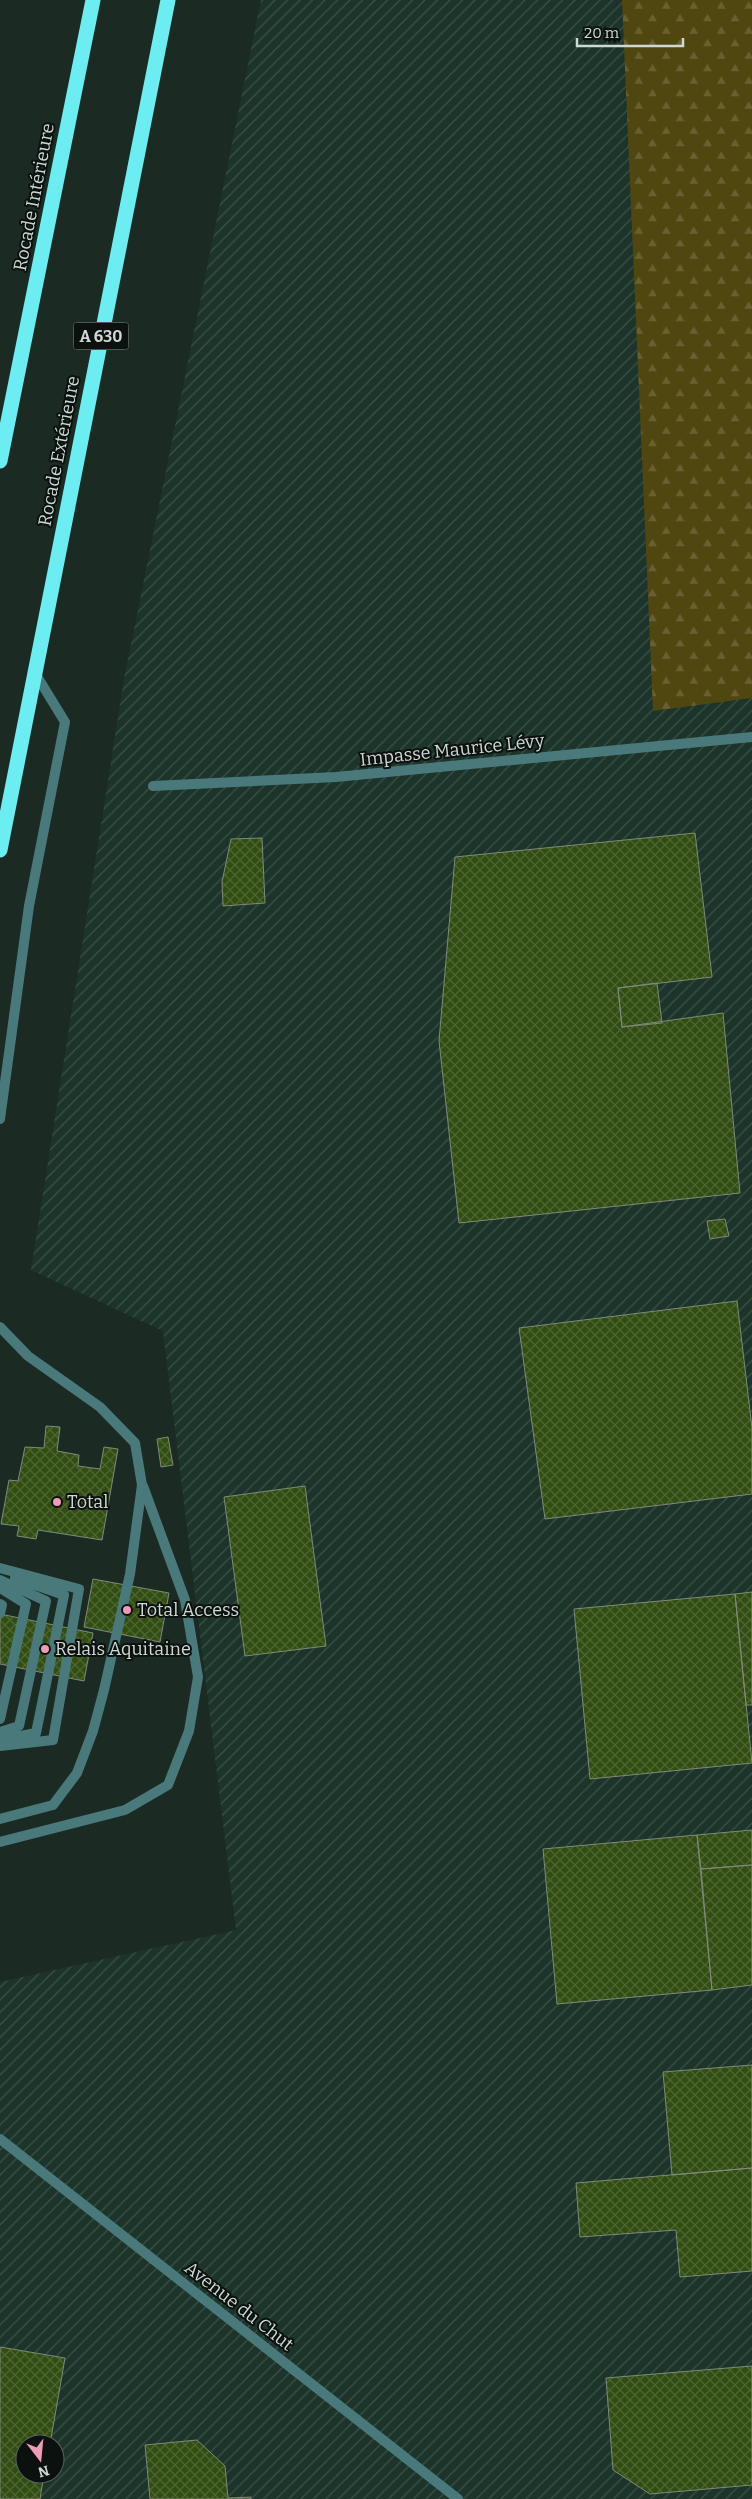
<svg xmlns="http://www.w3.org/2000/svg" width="752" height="2499" font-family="Bitter,serif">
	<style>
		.industrial { fill: url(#industrial-furrows); fill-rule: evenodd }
		.forest { fill: url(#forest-firs) }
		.building { fill: url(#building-cross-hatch); stroke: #818a7a }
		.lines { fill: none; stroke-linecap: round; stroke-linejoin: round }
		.service { stroke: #4a797b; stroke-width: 10 }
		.minor { stroke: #4a797b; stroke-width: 10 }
		.tertiary { stroke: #4a797b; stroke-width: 10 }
		.motorway { stroke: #6bedf2; stroke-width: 15 }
		.poi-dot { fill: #f09ab7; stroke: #0a110e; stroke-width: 2 }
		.labels { text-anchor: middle; stroke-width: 4; stroke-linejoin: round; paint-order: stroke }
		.shield { fill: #0a110e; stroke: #949d99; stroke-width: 1 }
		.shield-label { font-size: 16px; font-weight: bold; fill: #cfd9d4 }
		.street-label { font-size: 18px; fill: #cfd9d4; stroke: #0a110e }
		.poi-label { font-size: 18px; fill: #cfd9d4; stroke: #0a110e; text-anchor: start }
	</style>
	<defs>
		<pattern id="industrial-furrows" width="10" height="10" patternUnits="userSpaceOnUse" patternTransform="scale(1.25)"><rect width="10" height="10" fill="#1c342a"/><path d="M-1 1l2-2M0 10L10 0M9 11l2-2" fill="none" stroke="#3c5148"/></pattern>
		<pattern id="forest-firs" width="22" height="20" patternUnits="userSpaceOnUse" patternTransform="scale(1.25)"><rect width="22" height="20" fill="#504610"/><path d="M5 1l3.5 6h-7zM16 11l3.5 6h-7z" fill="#686032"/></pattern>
		<pattern id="building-cross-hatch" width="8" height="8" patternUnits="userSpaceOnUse" patternTransform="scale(1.25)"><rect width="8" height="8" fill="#314d11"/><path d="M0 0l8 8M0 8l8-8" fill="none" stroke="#4e6633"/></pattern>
	</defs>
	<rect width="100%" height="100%" fill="#1b2b24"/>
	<path class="industrial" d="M261,0H752V2499H0V1982L236,1930L163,1331L31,1270L124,679ZM25,2444H55V2474H25Z"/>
	<path class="forest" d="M622,0H752V698L653,711Z"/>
	<path class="building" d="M695,833L712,977L618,988L622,1027L723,1013L740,1193L459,1223L439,1041L455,857Z
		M262,838L265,903L223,906L222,882L231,839Z
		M657,983L662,1023L622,1027L618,988Z
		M725,1219L729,1236L710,1239L707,1221Z
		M737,1301L752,1428V1494L545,1519L519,1328Z
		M46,1426L60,1427L57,1451L79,1455L78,1466L100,1469L104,1447L118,1449L102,1540L38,1530L36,1539L17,1536L19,1526L1,1524L9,1480L18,1481L25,1447L44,1448Z
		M168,1437L173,1465L161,1467L157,1439Z
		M305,1486L326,1646L245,1656L224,1497Z
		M93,1579L169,1593L160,1642L84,1627Z
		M752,1592V1705H746L735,1594Z
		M735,1594L752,1763L590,1779L574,1609Z
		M0,1614L93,1633L84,1681L0,1664Z
		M752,1830V1865L701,1869L697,1835Z
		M697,1835L712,1990L557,2004L543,1849Z
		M752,1865V1985L712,1990L701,1869Z
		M752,2065V2168L672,2175L663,2072Z
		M752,2168V2271L680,2277L676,2230L580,2237L576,2183Z
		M0,2347L65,2358L50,2444H25V2474H44L40,2499H0Z
		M752,2366V2485L650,2494L613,2470L606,2378Z
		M197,2440L225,2466L228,2498L251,2497V2499H150L145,2445Z"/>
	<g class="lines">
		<path class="service" d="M0,1119L29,906L65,722L35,673
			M0,1327L28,1356L100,1407L135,1443L142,1485L130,1574L104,1690L93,1731L77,1773L53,1805L0,1819
			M0,1568L79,1589L53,1740L0,1746
			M0,1580L46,1601L19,1726L0,1732
			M0,1588L26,1604L0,1719
			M0,1604L2,1605L0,1613
			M1,1740L36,1733L64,1595L15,1578
			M0,1842L125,1810L168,1785L189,1731L198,1677L185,1600L143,1486"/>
		<path class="minor" d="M153,786L336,777L752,737"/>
		<path class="tertiary" d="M0,2139L458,2499"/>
		<path class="motorway" d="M0,461L93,0
			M0,850L168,0"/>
	</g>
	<g class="poi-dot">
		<circle cx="57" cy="1502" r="5"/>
		<circle cx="127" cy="1610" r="5"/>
		<circle cx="45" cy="1649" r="5"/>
	</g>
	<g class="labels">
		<rect class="shield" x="73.5" y="322.5" width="55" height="27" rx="4"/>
		<g class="shield-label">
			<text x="101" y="342">A 630</text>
		</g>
		<g class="street-label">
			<text transform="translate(34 197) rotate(-79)" y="6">Rocade Intérieure</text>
			<text transform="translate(59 451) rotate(-79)" y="6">Rocade Extérieure</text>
			<text transform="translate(452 750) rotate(-6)" y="6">Impasse Maurice Lévy</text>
			<text transform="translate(239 2306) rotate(38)" y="6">Avenue du Chut</text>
		</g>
		<g class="poi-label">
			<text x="67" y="1508">Total</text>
			<text x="137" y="1616">Total Access</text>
			<text x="55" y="1655">Relais Aquitaine</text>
		</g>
	</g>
	<g transform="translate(40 2459) rotate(164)"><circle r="24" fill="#0a110e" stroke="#59615d"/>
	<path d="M0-4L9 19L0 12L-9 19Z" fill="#f09ab7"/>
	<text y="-8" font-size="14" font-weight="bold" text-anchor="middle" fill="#cfd9d4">N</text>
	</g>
	<path d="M577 38v8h106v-8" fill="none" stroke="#cfd9d4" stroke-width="2.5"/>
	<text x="584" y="38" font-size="15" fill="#cfd9d4" stroke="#0a110e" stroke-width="4" paint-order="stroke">20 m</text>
</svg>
